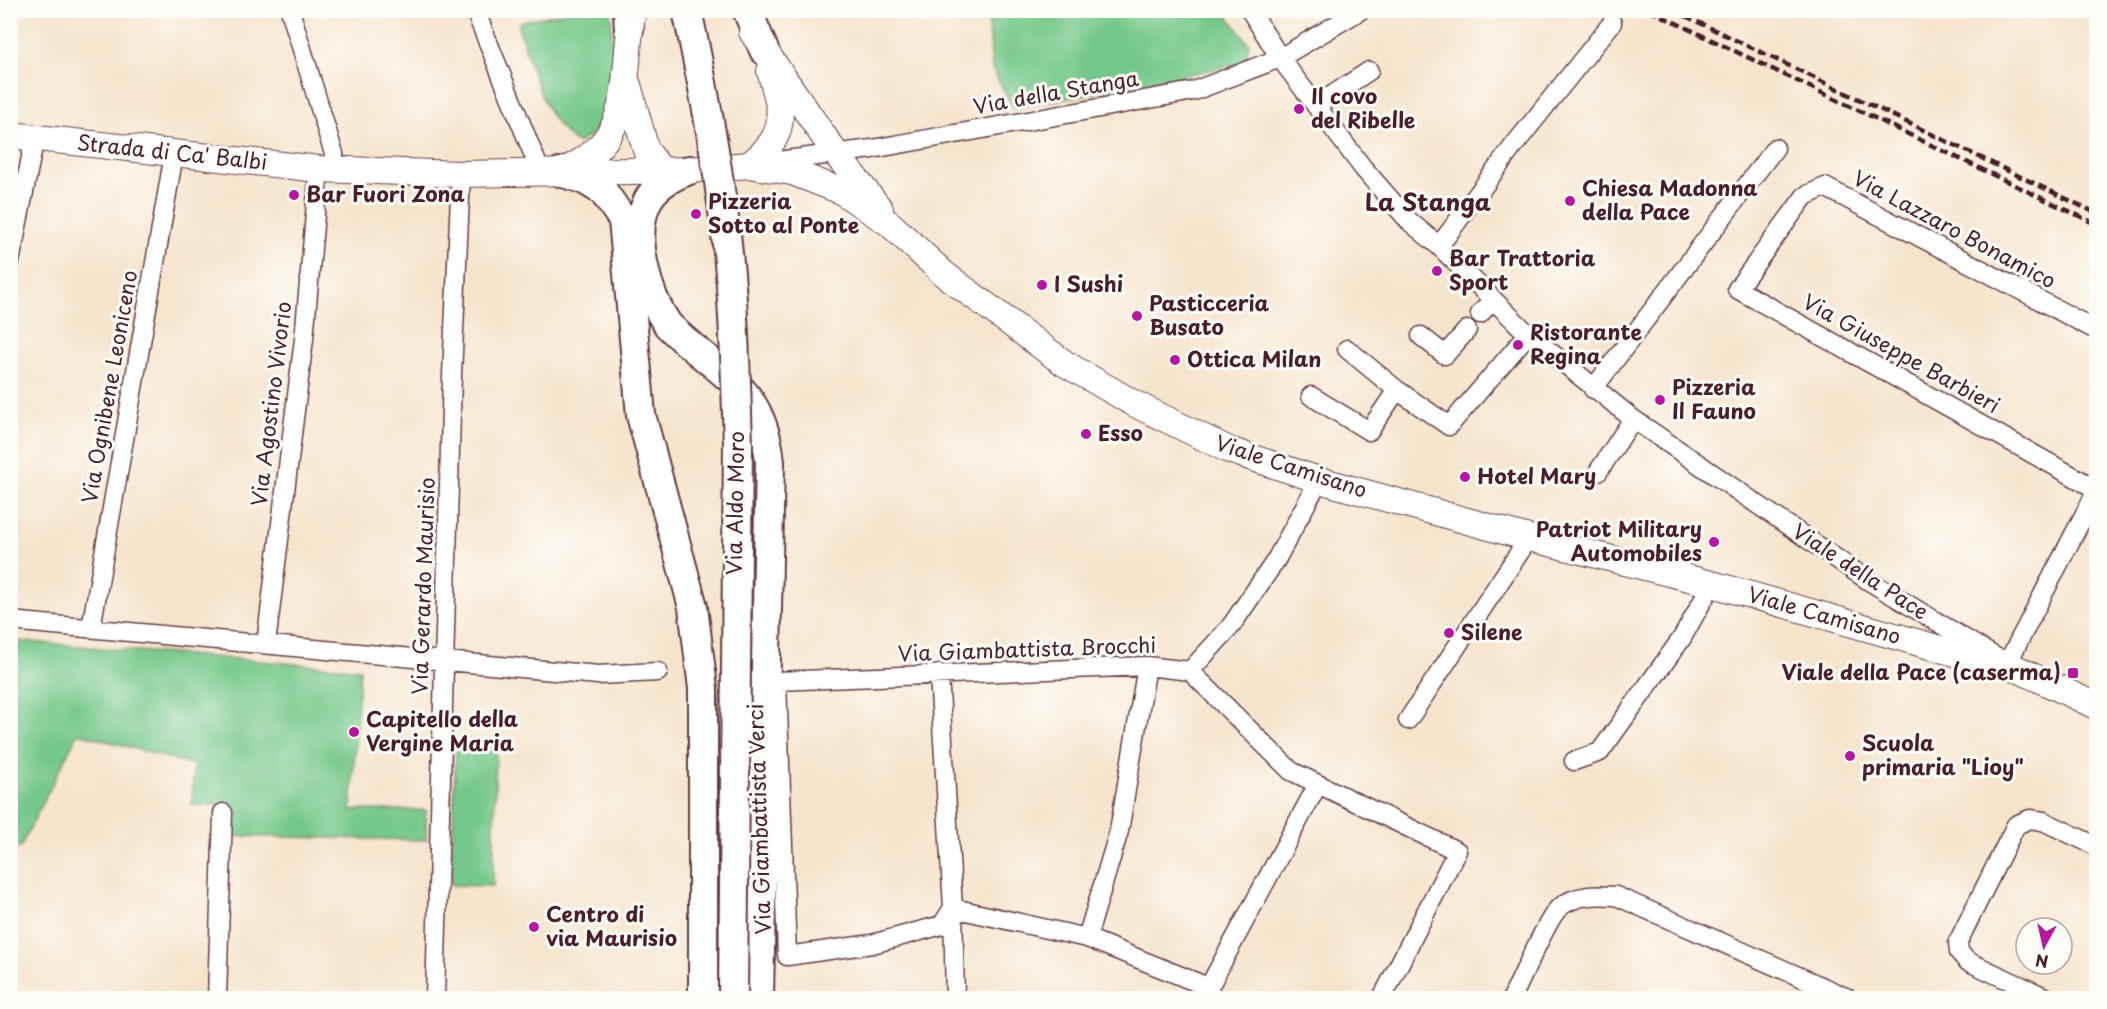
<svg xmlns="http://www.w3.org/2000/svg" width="2107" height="1009" font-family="'Playpen Sans',sans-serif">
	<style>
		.green { fill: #76c88a; stroke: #60745a; stroke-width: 1.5 }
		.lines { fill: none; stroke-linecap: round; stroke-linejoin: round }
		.street-casing { stroke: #643d43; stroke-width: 21 }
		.secondary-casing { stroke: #643d43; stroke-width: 28 }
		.primary-casing { stroke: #643d43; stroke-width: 32 }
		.street { stroke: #fff; stroke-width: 18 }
		.secondary { stroke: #fff; stroke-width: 26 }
		.primary { stroke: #fff; stroke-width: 28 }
		.rail { stroke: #4a1f2b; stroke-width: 4.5; stroke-dasharray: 9 4.5; stroke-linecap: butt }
		.primary-bridge-casing { stroke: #643d43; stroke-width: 32; stroke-linecap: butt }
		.primary-bridge { stroke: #fff; stroke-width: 28 }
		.poi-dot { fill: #b5179e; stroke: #fdfcf7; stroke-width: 2 }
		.labels { text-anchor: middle; stroke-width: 6; stroke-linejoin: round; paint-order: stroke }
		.street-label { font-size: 21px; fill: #4a1f2b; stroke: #fdfcf7 }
		.poi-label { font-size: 21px; font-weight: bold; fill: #4a1f2b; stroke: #fdfcf7; text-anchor: start }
		.quarter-label { font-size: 24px; font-weight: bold; fill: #4a1f2b; stroke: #fdfcf7 }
	</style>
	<rect width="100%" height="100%" fill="#fdfcf7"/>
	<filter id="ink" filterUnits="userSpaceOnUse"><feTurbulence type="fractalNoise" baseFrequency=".0167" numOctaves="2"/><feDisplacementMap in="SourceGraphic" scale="12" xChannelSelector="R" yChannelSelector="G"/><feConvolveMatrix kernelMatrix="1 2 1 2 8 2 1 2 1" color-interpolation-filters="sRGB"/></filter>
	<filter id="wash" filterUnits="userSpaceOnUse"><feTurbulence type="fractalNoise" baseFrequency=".008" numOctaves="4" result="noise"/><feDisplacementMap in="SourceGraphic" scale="24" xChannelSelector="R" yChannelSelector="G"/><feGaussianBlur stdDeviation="1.35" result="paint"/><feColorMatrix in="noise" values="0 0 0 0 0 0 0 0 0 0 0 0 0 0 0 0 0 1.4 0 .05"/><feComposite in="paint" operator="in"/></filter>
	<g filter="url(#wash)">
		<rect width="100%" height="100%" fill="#f6e5cd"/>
		<path class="green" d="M571,11H611C612,55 627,121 577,143C541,119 532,65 518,27L520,22Z
			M984,11H1224L1249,44L1245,63L1014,109L992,69L989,23Z
			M17,641L360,669L351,810H426V840L232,836L233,805H192L194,765L78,733L20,848H11L10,725Z
			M456,741L496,742L493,886L451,885Z"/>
	</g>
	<g filter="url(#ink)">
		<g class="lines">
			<g class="street-casing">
				<path id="street" d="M290,10L334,154V169
					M475,10L541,173
					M1250,10L1280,58L1363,168L1409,221L1439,246L1528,334L1633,419L1869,581L2007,664L2096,492
					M1317,105L1369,71
					M770,162L872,149L1194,91L1280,58L1361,10
					M1439,246L1515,144L1612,23
					M10,262L35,137
					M1480,314L1493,299
					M2096,330L1825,187L1805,196L1737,289L2096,489
					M1421,336L1445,355L1467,330
					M1347,349L1397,390L1449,426L1528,334
					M1593,389L1775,148
					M1311,396L1369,431L1397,390
					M1598,472L1633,419
					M10,621L598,675L658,672
					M91,628L174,154
					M266,644L304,339L319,169
					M1190,671L1147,666L777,681L787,956L872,944L942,925L953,908L1087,938L1208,987
					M1190,671L1291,771L1457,851L1382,998
					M1190,671L1231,626L1276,560L1319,480
					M939,674L953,908L955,998
					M1408,720L1529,538
					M1574,761L1600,752L1682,638L1712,584
					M1087,938L1119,831L1147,666
					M217,998L223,813
					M435,998L452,375L461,174
					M1203,998L1317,786
					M1512,998C1520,982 1548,917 1559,908C1575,894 1596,895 1616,896L1848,998
					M2047,998L1967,961L1959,952L1958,942L2016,825L2030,819L2043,821L2096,846"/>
			</g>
			<g class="secondary-casing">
				<path id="secondary" d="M752,32L836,154L880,209
					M628,85L646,150L661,170
					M10,135L319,169L461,174L689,170L749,165L792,172L841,191L890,224L944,274L1064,363L1135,404L1229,450L1319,480L1529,538L1712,584L1951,652L2007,664L2096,706
					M749,165C789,134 783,115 770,71
					M561,172C639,139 620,77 633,10"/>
			</g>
			<g class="primary-casing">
				<path id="primary" d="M628,10L629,29
					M747,10L764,50
					M689,170C673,176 656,185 648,200C630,235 647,295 668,325C716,373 763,385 770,462L759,998
					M560,172L583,179L603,191L623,220L641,415L693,607L703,688V998"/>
			</g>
			<use href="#street" class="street"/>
			<use href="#secondary" class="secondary"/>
			<use href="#primary" class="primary"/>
			<path class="rail" d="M1649,10L2096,224
				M1673,10L2096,213"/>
			<g class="primary-bridge-casing">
				<path id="primary-bridge" d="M687,10C705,93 721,178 729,263C735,323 736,384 738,445L733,998"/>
			</g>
			<use href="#primary-bridge" class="primary-bridge"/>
		</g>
	</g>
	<g class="poi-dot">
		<circle cx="1299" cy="109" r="6"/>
		<circle cx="294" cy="195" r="6"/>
		<circle cx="1570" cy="201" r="6"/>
		<circle cx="696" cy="214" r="6"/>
		<circle cx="1437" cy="271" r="6"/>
		<circle cx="1042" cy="285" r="6"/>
		<circle cx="1137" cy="316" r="6"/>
		<circle cx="1518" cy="345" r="6"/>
		<circle cx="1175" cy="360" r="6"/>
		<circle cx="1660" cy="400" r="6"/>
		<circle cx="1086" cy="434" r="6"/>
		<circle cx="1465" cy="477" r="6"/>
		<circle cx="1714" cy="542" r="6"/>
		<circle cx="1449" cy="633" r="6"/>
		<rect x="2067" y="667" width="12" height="12" rx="3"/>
		<circle cx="354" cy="732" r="6"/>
		<circle cx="1850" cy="756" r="6"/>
		<circle cx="534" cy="927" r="6"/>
	</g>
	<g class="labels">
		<g class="street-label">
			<text transform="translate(1056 93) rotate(-10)" y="7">Via della Stanga</text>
			<text transform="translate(172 153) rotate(6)" y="7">Strada di Ca' Balbi</text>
			<text transform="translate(1954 230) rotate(28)" y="7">Via Lazzaro Bonamico</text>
			<text transform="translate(1901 354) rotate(29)" y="7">Via Giuseppe Barbieri</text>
			<text transform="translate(110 387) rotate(-80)" y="7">Via Ognibene Leoniceno</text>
			<text transform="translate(272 404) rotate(-83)" y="7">Via Agostino Vivorio</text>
			<text transform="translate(1291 467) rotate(18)" y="7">Viale Camisano</text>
			<text transform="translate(736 503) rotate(-89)" y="7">Via Aldo Moro</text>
			<text transform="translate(1860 572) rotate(33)" y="7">Viale della Pace</text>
			<text transform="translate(424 586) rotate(-88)" y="7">Via Gerardo Maurisio</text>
			<text transform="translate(1824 616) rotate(16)" y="7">Viale Camisano</text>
			<text transform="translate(1027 650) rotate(-2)" y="7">Via Giambattista Brocchi</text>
			<text transform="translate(760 819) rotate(-92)" y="7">Via Giambattista Verci</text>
		</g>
		<g class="poi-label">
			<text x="1311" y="104">Il covo<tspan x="1311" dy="24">del Ribelle</tspan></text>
			<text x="1582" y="196">Chiesa Madonna<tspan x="1582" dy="24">della Pace</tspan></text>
			<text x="306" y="202">Bar Fuori Zona</text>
			<text x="708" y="209">Pizzeria<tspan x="708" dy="24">Sotto al Ponte</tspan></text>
			<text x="1449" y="266">Bar Trattoria<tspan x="1449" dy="24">Sport</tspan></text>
			<text x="1054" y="292">I Sushi</text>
			<text x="1149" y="311">Pasticceria<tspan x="1149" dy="24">Busato</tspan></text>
			<text x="1530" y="340">Ristorante<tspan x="1530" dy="24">Regina</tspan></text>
			<text x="1187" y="367">Ottica Milan</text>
			<text x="1672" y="395">Pizzeria<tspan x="1672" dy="24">Il Fauno</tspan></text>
			<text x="1098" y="441">Esso</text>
			<text x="1477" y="484">Hotel Mary</text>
			<text x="1702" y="537" text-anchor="end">Patriot Military<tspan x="1702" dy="24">Automobiles</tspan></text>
			<text x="1461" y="640">Silene</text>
			<text x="2061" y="680" text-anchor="end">Viale della Pace (caserma)</text>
			<text x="366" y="727">Capitello della<tspan x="366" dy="24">Vergine Maria</tspan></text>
			<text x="1862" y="751">Scuola<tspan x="1862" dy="24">primaria "Lioy"</tspan></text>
			<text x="546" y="922">Centro di<tspan x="546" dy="24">via Maurisio</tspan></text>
		</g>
		<g class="quarter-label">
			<text x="1428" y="211">La Stanga</text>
		</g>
	</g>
	<rect width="2107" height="1009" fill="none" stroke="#fdfcf7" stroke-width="36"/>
	<g transform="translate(2044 946) rotate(188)"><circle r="28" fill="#fdfcf7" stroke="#b5a4a5" stroke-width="1.5"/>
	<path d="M0-4.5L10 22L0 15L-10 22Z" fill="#b5179e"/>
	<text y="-9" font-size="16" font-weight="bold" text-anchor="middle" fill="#4a1f2b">N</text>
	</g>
</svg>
